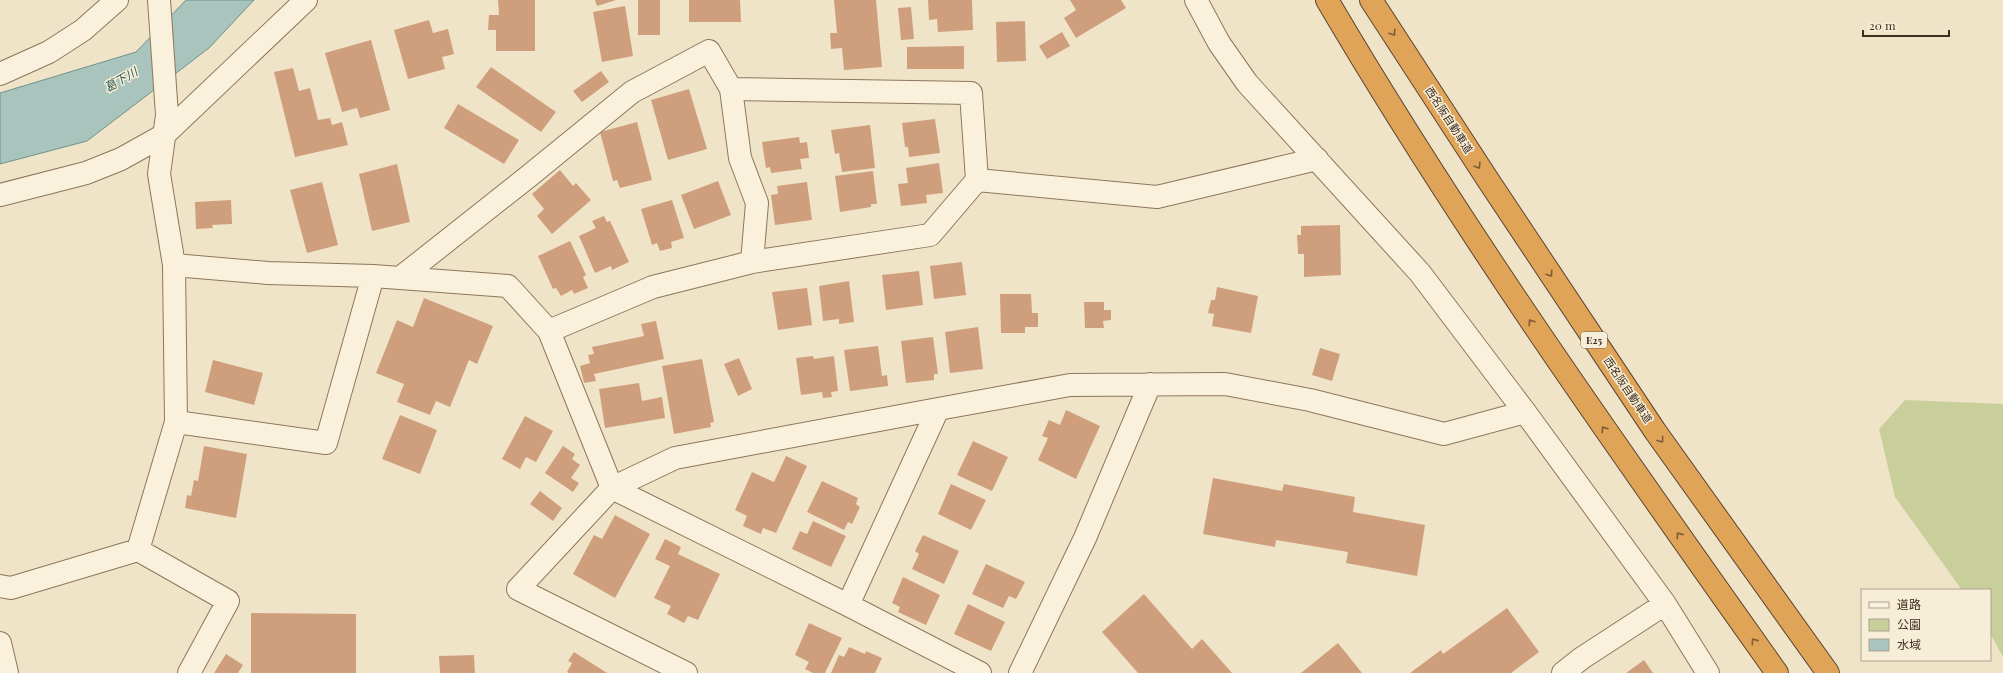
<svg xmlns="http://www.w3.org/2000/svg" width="2003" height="673" font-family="'Playfair Display','Noto Sans JP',serif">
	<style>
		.green { fill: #c9cf9b }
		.water { fill: #a9c4bc; stroke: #6f938a }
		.building { fill: #cf9f7d }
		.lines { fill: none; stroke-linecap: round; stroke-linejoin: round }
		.street-casing { stroke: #8d765c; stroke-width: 24 }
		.highway-casing { stroke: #5b4430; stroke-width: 24 }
		.street { stroke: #faf1dc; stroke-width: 22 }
		.highway { stroke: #e0a458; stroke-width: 22 }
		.oneway { stroke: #7e5d36 }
		.labels { text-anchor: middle; stroke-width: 3; stroke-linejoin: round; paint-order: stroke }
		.shield { fill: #f7eed8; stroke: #756857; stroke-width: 1 }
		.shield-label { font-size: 10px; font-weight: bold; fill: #3d2e20 }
		.street-label { font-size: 11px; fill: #3d2e20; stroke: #f7eed8 }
		.water-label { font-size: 12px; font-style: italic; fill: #2f5d5a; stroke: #f7eed8 }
	</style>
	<rect width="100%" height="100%" fill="#f0e4c8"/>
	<path class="green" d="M1905,400L2003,404V657L1990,633V590H1962L1895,497L1879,429Z"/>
	<path class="water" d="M186,0H254L209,48L87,141L0,164V93L136,52Z"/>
	<path class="building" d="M498,0H535V51H496V30H488L489,15H499Z
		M595,0H616L597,6Z
		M638,0H660V35H638Z
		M689,0H740L741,22H689Z
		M834,0H876L882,67L844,70L842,48L831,49L830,33H837Z
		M928,0H972L973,30L938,32L937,19L929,20Z
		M1070,0H1121L1126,8L1076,38L1064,18L1076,10Z
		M625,6L633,56L602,62L593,12Z
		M911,7L914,39L901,40L898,8Z
		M429,20L433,33L448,29L454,54L442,57L445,69L408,79L394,30Z
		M1025,21L1026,61L997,62L996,22Z
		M1062,32L1070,46L1047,59L1039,46Z
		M371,40L390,110L360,118L357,108L342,112L325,53Z
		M964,46V69H907V47Z
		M491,67L556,112L541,132L476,87Z
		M293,68L299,91L310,88L318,120L330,118L332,125L342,122L348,145L295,157L274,72Z
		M601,71L609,82L582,102L573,91Z
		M689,89L707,149L668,160L651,100Z
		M458,104L519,140L504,164L444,128Z
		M935,119L940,153L909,157L908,147H905L902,123Z
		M637,122L652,180L620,188L617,180L613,181L600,132Z
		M870,125L875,168L842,172L839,153L835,154L831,130Z
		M799,137L800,143L807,142L809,158L800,159L802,169L771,173L770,167L766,168L762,142Z
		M939,163L943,193L926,195L927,203L901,206L898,184L908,183L906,168Z
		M397,164L410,222L372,231L359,174Z
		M560,170L573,186L576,183L591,200L552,234L537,216L544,209L532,194Z
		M873,171L877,204H871V207L840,212L835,176Z
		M718,181L731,215L694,229L681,195Z
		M322,182L338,245L307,253L290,190Z
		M807,182L812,220L775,225L771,195L778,194L777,186Z
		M231,200L232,224L212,225L213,228L196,229L195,202Z
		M672,200L684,238L671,242L672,248L660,251L657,243L652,245L641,209Z
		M604,216L607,222L610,221L629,262L612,270L611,266L595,273L579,236L596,228L592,221Z
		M1340,225L1341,275L1304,277V254H1298L1297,235H1301V226Z
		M570,241L586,275L583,277L588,288L574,294L572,290L561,296L556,288L553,289L538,256Z
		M962,262L966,295L934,299L930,266Z
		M919,271L923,305L886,310L882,275Z
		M849,281L854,322L839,324V319L823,321L819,286Z
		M1217,287L1258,296L1251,333L1212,326L1214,314L1208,313L1211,300H1215Z
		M807,288L812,325L778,330L772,292Z
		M1000,294H1031L1032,313H1038V327H1025V333H1001Z
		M424,298L493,326L477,364L469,360L450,407L436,401L430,415L397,402L404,384L376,373L397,320L413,327Z
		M1084,302H1104V310H1111V320L1103,321L1104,328H1085Z
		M656,321L664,359L594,374L596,381L584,383L580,366L590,363L588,355L594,354L592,347L644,336L641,324Z
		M978,327L983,369L950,373L945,332Z
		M933,337L938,374H934V380L906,383L901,341Z
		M878,346L882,376L887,375L888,386L850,391L844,350Z
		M1320,348L1340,354L1332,381L1312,375Z
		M813,356L814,359L834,356L838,391L831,392L832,397L823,398L822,392L801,395L796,358Z
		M739,358L752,389L738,396L724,364Z
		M702,359L714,422L710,423L711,427L674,434L662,366Z
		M213,360L263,373L254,405L205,392Z
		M639,383L642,401L662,397L665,418L605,428L599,389Z
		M1066,410L1100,426L1076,479L1038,460L1048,438L1042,436L1049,420L1060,425Z
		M400,415L437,430L420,474L382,459Z
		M525,416L553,431L536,462L526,457L520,469L502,459Z
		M973,441L1008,457L992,491L957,475Z
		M204,446L247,454L236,518L185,508L187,495L191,496L194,480L198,481Z
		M563,446L575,454L572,459L580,465L571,478L579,483L573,492L545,473Z
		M786,456L807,466L776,533L763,528L761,534L743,526L747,516L735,510L752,472L774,482Z
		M1213,478L1282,491L1284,484L1355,497L1353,512L1425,525L1417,576L1346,563L1348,552L1276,540L1275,547L1203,534Z
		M822,481L858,498L856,504L860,507L852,524L848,522L844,530L807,512Z
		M951,484L986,500L971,530L938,514Z
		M540,491L562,508L553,521L530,504Z
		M615,515L650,534L615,598L573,574L594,535L602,539Z
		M813,521L846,536L831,567L792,549L800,531L807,534Z
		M923,535L959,551L944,584L912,569L919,554L915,551Z
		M665,539L681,547L678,554L720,574L698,620L688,616L684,623L667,614L671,606L654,598L670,566L655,559Z
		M986,564L1025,582L1016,599L1009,596L1003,608L972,594Z
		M903,577L940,595L926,625L898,612L900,607L892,603Z
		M1144,594L1192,649L1202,639L1232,673H1138L1102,632Z
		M968,604L1005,622L991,651L954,634Z
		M1507,608L1539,652L1511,673H1410L1441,650L1443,654Z
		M251,613L356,614V673H251Z
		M809,623L842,638L825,673H813L805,669L809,662L795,655Z
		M1338,643L1362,673H1301Z
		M849,647L865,654L866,651L882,658L875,673H831L839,655L844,657Z
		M574,652L607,673H569L567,672L572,663L568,661Z
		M226,654L243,665L238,673H214Z
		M474,655L475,673H440L439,656Z
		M1644,660L1653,673H1626Z"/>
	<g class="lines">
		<g class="street-casing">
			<path id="street" d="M1196,0L1219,43L1247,83L1420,273L1525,412L1665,604L1708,673
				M0,74L49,52L83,30L117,0
				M0,195L86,173L121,159L164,135L306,0
				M752,262L757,203L740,158L731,89L971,93L977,180
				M174,265L268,273L373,276L508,286L549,331
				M400,278L529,176L632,92L709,51L731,89
				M176,422L326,443L373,276
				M138,550L176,422L174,265L159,174L167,115L159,0
				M0,586L11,588L138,550L228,601L189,673
				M848,605L612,488L549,331L653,287L752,262L930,235L977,180L1157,197L1317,159
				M0,643L7,673
				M686,673L518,589L612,488L675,458L938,409
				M980,673L848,605L938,409L1070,385L1225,384L1310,400L1444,434L1525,412
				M1020,673L1085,538L1150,384
				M1563,673L1582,658L1665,604"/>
		</g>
		<g class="highway-casing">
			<path id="highway" d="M1327,0C1464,233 1621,453 1777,673
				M1371,0L1488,180L1655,431L1828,673"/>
		</g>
		<use href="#street" class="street"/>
		<use href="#highway" class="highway"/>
	</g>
	<defs><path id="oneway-chevron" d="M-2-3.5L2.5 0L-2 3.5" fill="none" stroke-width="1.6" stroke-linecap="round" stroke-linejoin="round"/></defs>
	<g class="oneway">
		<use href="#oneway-chevron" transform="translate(1393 33) rotate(57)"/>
		<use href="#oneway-chevron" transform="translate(1478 166) rotate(57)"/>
		<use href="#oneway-chevron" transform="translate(1550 274) rotate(56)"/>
		<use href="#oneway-chevron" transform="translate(1531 322) rotate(-124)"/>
		<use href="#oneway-chevron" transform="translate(1604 429) rotate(-124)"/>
		<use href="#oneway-chevron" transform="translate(1661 440) rotate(54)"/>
		<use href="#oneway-chevron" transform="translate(1679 535) rotate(-125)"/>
		<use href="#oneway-chevron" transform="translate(1754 641) rotate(-125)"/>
	</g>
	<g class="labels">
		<rect class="shield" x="1581" y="332" width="26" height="16" rx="3"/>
		<g class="shield-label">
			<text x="1594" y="344">E25</text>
		</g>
		<g class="street-label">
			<text transform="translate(1449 120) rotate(57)" y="4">西名阪自動車道</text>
			<text transform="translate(1628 390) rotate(56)" y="4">西名阪自動車道</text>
		</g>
		<g class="water-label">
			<text transform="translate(121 80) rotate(-30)" y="4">葛下川</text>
		</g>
	</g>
	<rect x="1861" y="589" width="130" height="72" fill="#f7eed8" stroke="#ada18e"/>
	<rect x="1869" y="602" width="20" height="6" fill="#faf1dc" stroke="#ada18e"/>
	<text x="1897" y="609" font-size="12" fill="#3d2e20">道路</text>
	<rect x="1869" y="619" width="20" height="12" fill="#c9cf9b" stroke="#ada18e"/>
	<text x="1897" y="629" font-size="12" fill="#3d2e20">公園</text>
	<rect x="1869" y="639" width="20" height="12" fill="#a9c4bc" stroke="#ada18e"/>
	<text x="1897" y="649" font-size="12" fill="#3d2e20">水域</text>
	<path d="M1863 30v6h86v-6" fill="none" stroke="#3d2e20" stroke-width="2"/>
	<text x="1869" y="30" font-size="12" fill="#3d2e20" stroke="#f7eed8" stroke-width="3" paint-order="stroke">20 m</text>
</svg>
